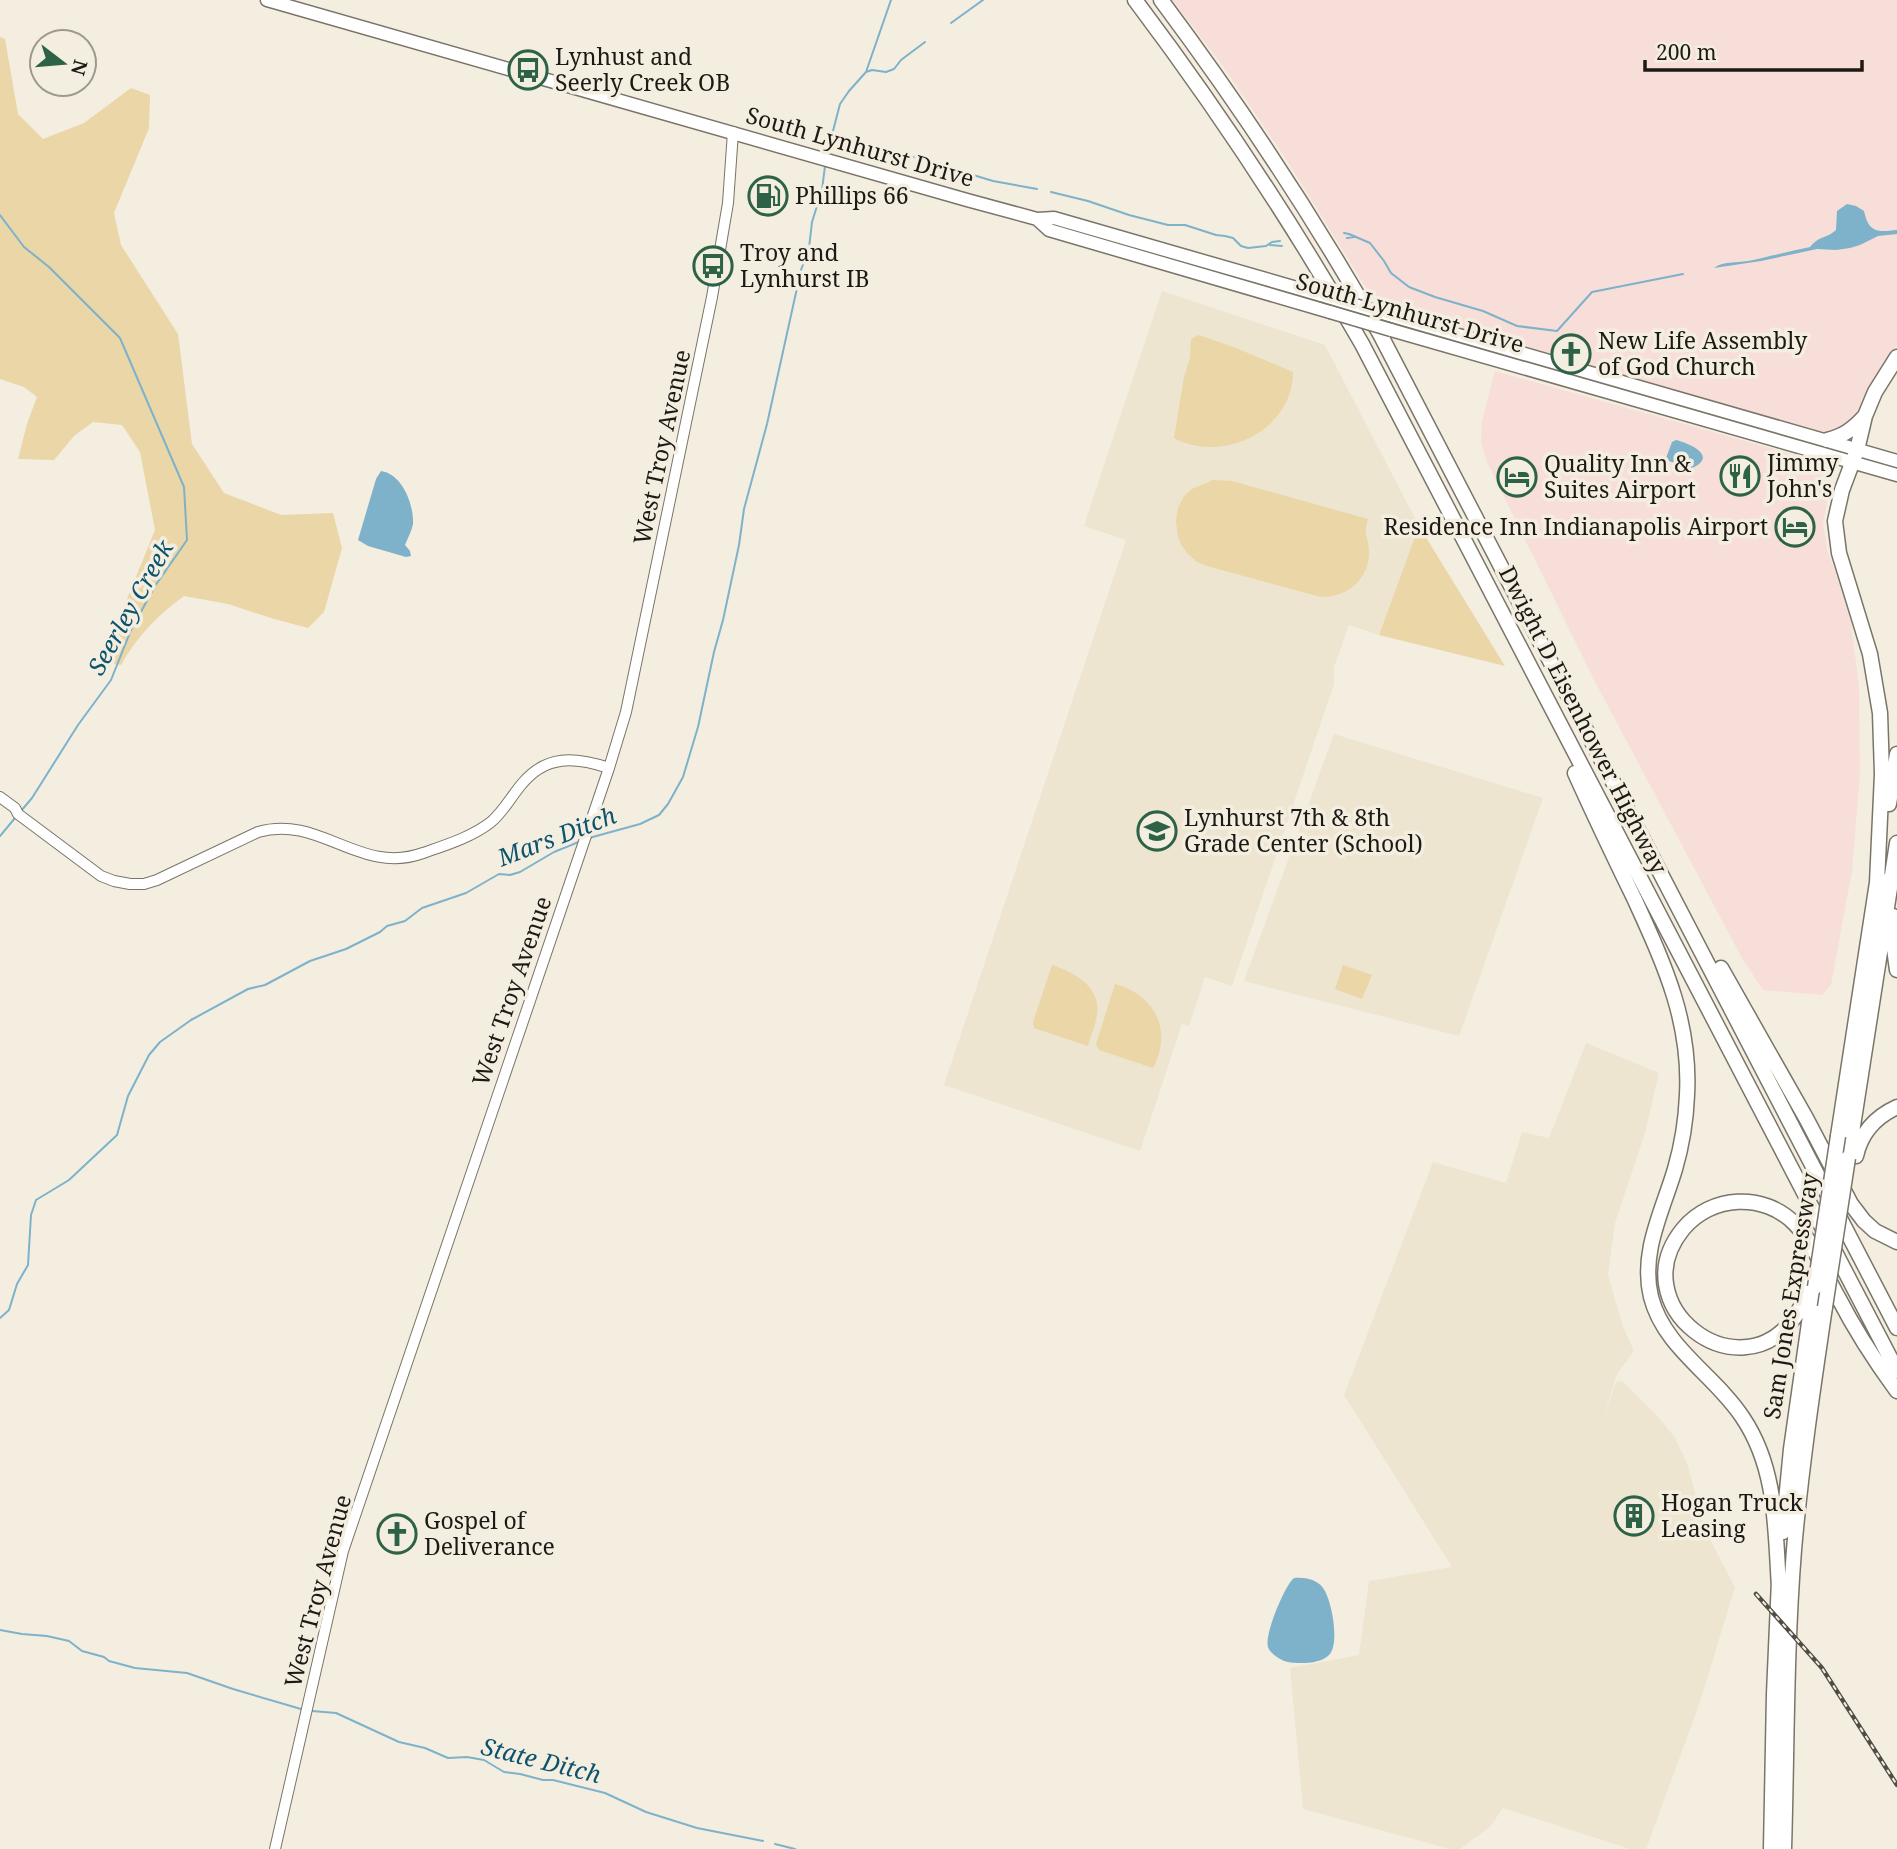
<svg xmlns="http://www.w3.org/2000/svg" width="1897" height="1849" font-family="'Noto Serif',serif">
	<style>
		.commercial { fill: #f8ded9 }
		.built { fill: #ede5d0 }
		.green { fill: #ead6a7 }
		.water { fill: #7db2ca }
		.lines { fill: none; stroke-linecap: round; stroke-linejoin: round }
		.stream { stroke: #7db2ca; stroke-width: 2 }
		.minor-casing { stroke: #7a7569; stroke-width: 12 }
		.major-casing { stroke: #7a7569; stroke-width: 15 }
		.highway-casing { stroke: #7a7569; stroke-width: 17 }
		.minor { stroke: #fff; stroke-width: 10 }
		.major { stroke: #fff; stroke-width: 12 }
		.highway { stroke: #fff; stroke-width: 14 }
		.rail-casing { stroke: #504d46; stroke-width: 4.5 }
		.rail { stroke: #f4eee1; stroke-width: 2; stroke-dasharray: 5; stroke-linecap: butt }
		.major-bridge-casing { stroke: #7a7569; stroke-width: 15; stroke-linecap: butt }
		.highway-bridge-casing { stroke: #7a7569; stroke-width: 17; stroke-linecap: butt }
		.major-bridge { stroke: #fff; stroke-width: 12 }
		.highway-bridge { stroke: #fff; stroke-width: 14 }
		.labels { text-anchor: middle; stroke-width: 7; stroke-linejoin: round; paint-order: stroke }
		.poi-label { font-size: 23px; fill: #1c1a15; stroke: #f4eee1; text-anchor: start }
		.street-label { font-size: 23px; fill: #1c1a15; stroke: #f4eee1 }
		.water-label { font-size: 24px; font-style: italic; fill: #0c536d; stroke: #f4eee1 }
	</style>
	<rect width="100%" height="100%" fill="#f4eee1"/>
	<path class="commercial" d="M1172,0H1897V345L1868,388L1853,421L1829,434L1376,304L1284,156L1220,62Z
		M1495,371L1827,464L1831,479L1823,524L1828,552L1840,586L1851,623L1859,686L1860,774L1852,871L1831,985L1822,995L1763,990L1743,960L1594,680L1486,460L1481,442L1482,421Z"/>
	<path class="built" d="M1162,291L1325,345L1419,526L1379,635L1349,625L1334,667V684L1232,986L1205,977L1189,1026L1182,1024L1140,1151L944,1085L1126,540L1084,526Z
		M1334,734L1543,798L1459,1036L1244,981Z
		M1586,1043L1659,1073L1645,1133L1615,1223L1608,1275L1623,1327L1634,1351L1617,1374L1602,1423L1616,1382L1622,1381L1661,1420L1675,1438L1687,1463L1706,1532L1735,1587L1699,1705L1646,1849H1630L1503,1808L1490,1827L1460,1849H1450L1303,1809L1290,1668L1359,1655L1369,1581L1452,1567L1344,1395L1433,1162L1506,1183L1522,1132L1549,1138Z"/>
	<path class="green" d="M0,37L5,39L18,114L43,139L84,123L131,88L150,95L149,128L114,213L121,245L178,334L192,444L224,493L281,515L333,513L342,548L324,612L308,628L274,619L228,604L184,596C158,615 137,636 121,665L106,663L104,649L116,626L155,530L140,452L122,425L93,422L74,436L54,460L18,459L27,424L37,397L24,387L0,379Z
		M1199,335L1236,348L1293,372C1293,431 1222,464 1174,438L1184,377L1190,358L1191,339Z
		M1213,480L1232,481L1368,519C1362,537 1369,536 1369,552C1369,580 1347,597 1321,597L1207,566L1197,562L1188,554L1182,546L1178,537L1176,521L1178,508L1184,496L1192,489Z
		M1419,526L1505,666L1379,635Z
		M1052,965C1073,972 1101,986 1097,1014C1096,1024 1091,1035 1088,1046L1034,1028L1033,1022Z
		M1343,965L1372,975L1362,999L1335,989Z
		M1115,984C1155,995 1173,1030 1153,1068L1099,1050L1096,1044Z"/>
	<path class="water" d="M1847,204L1856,206L1864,211C1869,233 1877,232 1897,230V234L1878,236L1860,245L1850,248L1836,250L1817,249L1761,261L1714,268C1723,261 1736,263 1748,261C1768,257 1789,251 1810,247C1820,235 1826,239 1836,230L1837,211Z
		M1676,440C1692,444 1719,457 1690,469L1669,461L1666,458L1672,442Z
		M381,471C402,474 414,504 413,524C412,530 408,538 405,545L410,551L411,556L406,557L368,546L358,540L376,479Z
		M1294,1578C1304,1577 1317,1579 1323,1588C1332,1600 1340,1644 1329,1655C1321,1664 1299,1664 1288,1662C1282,1661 1270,1654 1268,1647C1264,1635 1285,1585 1294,1578Z"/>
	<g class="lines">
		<path class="stream" d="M951,23L983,0
			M866,72L891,0
			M833,136L837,135L864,144L878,146L993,181L1037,189
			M827,154L840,104L849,91L866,72L872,70L886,72L894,69L901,60L925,42
			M1051,192L1088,201L1129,215L1168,225H1185L1216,235L1225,236L1233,238L1241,246L1248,248L1266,246L1272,242L1280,241
			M0,215L24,247L49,267L120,338L184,487L187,540L155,586L131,630L111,680L78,725L32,798L21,811
			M1344,233L1349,234L1370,243L1384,261L1391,273L1409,287L1435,297L1483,311L1517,326L1557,331L1592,292L1683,274
			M1347,238L1354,237
			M1270,245L1282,246
			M0,836L15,818
			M589,838L640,824L659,815L668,804L683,777L698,727L714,652L723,620L739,545L744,509L767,424L801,270L809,248L812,222L822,190L825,166
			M0,1318L9,1310L17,1284L28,1265L31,1215L36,1200L69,1180L117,1135L128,1096L149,1055L160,1042L191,1020L248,989L265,985L310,961L346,949L380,932L387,926L405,921L422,908L466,893L499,874L510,875L520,872L554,852L581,841
			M0,1630L22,1634L47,1636L69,1641L82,1651L104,1657L109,1661L135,1668L187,1673L233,1689L301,1709
			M312,1711L336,1713L399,1742L425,1748L448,1758L467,1757L484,1760L504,1772L520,1774L543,1780H553L605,1793L646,1812L697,1828L763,1841
			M775,1844L795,1849"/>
		<g class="minor-casing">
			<path id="minor" d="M0,797L15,808L18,814L101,876L114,881L130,884H144L157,880L258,832C320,814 360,876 423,853C446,845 472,837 491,822C503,812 511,797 521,785C546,754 575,757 609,768
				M275,1849L343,1551L609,768L626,712L712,297L728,203L733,132"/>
		</g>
		<g class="major-casing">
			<path id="major" d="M267,0L967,200L1037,219L1054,218L1321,295
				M1037,219L1049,230L1330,312
				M1382,313L1897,461
				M1391,330L1897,475"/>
		</g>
		<g class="highway-casing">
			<path id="highway" d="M1135,0C1218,110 1293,224 1362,344L1897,1371
				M1161,0C1241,107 1314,218 1380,334L1897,1328
				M1827,440C1843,436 1852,430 1864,417
				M1575,773C1594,815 1614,857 1634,898C1664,964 1691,1021 1687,1095C1686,1120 1682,1145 1675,1169C1663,1210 1640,1252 1651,1297C1664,1348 1715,1375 1743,1418C1777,1469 1775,1528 1779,1587
				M1889,804L1897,754
				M1877,883L1882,774L1880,713L1870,654L1839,553L1835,521L1842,490L1857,450L1865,416L1875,392L1897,357
				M1893,916V941L1897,970
				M1721,968L1806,1118L1851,1204L1864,1221L1875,1231L1897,1242
				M1838,1136L1878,876
				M1856,1156C1861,1133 1875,1117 1897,1107
				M1848,1158L1897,843
				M1811,1279C1806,1292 1803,1307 1794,1318C1738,1395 1621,1305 1683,1229C1711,1195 1764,1192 1795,1224C1815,1244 1824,1273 1838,1297C1855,1330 1875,1361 1897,1391
				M1783,1532L1791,1449L1814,1288
				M1771,1849L1774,1694L1779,1580
				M1784,1849C1787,1750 1786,1650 1794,1550C1801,1469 1813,1388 1825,1307"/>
		</g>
		<use href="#minor" class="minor"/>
		<use href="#major" class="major"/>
		<use href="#highway" class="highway"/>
		<g class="rail-casing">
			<path id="rail" d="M1756,1594L1822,1668L1897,1785"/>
		</g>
		<use href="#rail" class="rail"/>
		<g class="major-bridge-casing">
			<path id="major-bridge" d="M1321,295L1382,313
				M1330,312L1391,330"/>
		</g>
		<g class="highway-bridge-casing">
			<path id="highway-bridge" d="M1815,1287L1838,1136
				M1825,1307L1848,1158"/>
		</g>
		<use href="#major-bridge" class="major-bridge"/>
		<use href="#highway-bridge" class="highway-bridge"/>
	</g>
	<defs>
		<g id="bus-ring" transform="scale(2.0125)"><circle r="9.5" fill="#f4eee1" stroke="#2d6247" stroke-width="1.5"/><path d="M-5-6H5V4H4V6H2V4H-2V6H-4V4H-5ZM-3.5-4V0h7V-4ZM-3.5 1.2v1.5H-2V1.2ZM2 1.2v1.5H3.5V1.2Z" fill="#2d6247"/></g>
		<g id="fuel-ring" transform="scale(2.0125)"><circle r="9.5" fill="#f4eee1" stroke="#2d6247" stroke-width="1.5"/><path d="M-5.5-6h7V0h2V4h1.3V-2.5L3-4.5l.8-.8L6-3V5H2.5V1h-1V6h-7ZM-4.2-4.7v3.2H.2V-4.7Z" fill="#2d6247"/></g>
		<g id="church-ring" transform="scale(2.0125)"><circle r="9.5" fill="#f4eee1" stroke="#2d6247" stroke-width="1.5"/><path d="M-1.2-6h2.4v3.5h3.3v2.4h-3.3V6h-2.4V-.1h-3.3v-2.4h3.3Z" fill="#2d6247"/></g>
		<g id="restaurant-ring" transform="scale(2.0125)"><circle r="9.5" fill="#f4eee1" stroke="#2d6247" stroke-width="1.5"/><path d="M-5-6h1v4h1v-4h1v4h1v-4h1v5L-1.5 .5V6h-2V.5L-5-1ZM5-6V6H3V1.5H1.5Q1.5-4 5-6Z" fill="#2d6247"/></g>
		<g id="hotel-ring" transform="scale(2.0125)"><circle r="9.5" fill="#f4eee1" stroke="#2d6247" stroke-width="1.5"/><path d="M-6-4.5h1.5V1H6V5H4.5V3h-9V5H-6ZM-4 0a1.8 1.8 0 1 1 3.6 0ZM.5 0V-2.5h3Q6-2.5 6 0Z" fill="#2d6247"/></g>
		<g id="school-ring" transform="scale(2.0125)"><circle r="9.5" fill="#f4eee1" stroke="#2d6247" stroke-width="1.5"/><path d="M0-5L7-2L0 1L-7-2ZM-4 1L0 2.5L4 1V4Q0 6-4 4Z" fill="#2d6247"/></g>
		<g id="building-ring" transform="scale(2.0125)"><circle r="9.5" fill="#f4eee1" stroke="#2d6247" stroke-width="1.5"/><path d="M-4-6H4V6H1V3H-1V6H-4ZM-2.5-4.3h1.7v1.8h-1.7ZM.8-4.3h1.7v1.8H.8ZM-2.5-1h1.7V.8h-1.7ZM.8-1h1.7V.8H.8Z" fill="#2d6247"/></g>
	</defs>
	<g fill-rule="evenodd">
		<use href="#bus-ring" x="528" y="70"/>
		<use href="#fuel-ring" x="768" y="196"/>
		<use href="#bus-ring" x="713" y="266"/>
		<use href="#church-ring" x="1571" y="354"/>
		<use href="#restaurant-ring" x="1740" y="476"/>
		<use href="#hotel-ring" x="1517" y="477"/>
		<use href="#hotel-ring" x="1795" y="527"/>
		<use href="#school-ring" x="1157" y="831"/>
		<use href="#building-ring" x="1634" y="1516"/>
		<use href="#church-ring" x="397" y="1534"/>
	</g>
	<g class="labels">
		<g class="poi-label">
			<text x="555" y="65">Lynhust and<tspan x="555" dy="26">Seerly Creek OB</tspan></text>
			<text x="795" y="204">Phillips 66</text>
			<text x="740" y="261">Troy and<tspan x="740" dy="26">Lynhurst IB</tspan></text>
			<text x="1598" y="349">New Life Assembly<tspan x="1598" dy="26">of God Church</tspan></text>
			<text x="1767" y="471">Jimmy<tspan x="1767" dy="26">John's</tspan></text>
			<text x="1544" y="472">Quality Inn &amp;<tspan x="1544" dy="26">Suites Airport</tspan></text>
			<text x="1768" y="535" text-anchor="end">Residence Inn Indianapolis Airport</text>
			<text x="1184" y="826">Lynhurst 7th &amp; 8th<tspan x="1184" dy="26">Grade Center (School)</tspan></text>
			<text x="1661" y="1511">Hogan Truck<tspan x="1661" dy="26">Leasing</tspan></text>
			<text x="424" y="1529">Gospel of<tspan x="424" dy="26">Deliverance</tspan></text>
		</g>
		<g class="street-label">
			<text transform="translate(860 147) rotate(16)" y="8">South Lynhurst Drive</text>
			<text transform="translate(1410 313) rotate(16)" y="8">South Lynhurst Drive</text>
			<text transform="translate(662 447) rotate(-78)" y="8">West Troy Avenue</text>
			<text transform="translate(1583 720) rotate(63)" y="8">Dwight D Eisenhower Highway</text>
			<text transform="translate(512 991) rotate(-71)" y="8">West Troy Avenue</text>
			<text transform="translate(1791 1296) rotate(-81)" y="8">Sam Jones Expressway</text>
			<text transform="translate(318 1591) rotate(-75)" y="8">West Troy Avenue</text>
		</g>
		<g class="water-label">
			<text transform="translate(131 608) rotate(-61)" y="8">Seerley Creek</text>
			<text transform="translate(557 837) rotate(-21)" y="8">Mars Ditch</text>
			<text transform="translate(541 1761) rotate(14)" y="8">State Ditch</text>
		</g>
	</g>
	<g transform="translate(63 63) rotate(106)"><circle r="33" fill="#f4eee1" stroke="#9e998f" stroke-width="2"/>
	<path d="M0-5L12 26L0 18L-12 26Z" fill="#2d6247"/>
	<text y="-10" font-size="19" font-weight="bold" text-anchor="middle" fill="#1c1a15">N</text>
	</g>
	<path d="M1645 60v10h217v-10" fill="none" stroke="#1c1a15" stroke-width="3.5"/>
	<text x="1656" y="60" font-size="21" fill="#1c1a15" stroke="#f4eee1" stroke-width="5" paint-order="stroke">200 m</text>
</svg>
